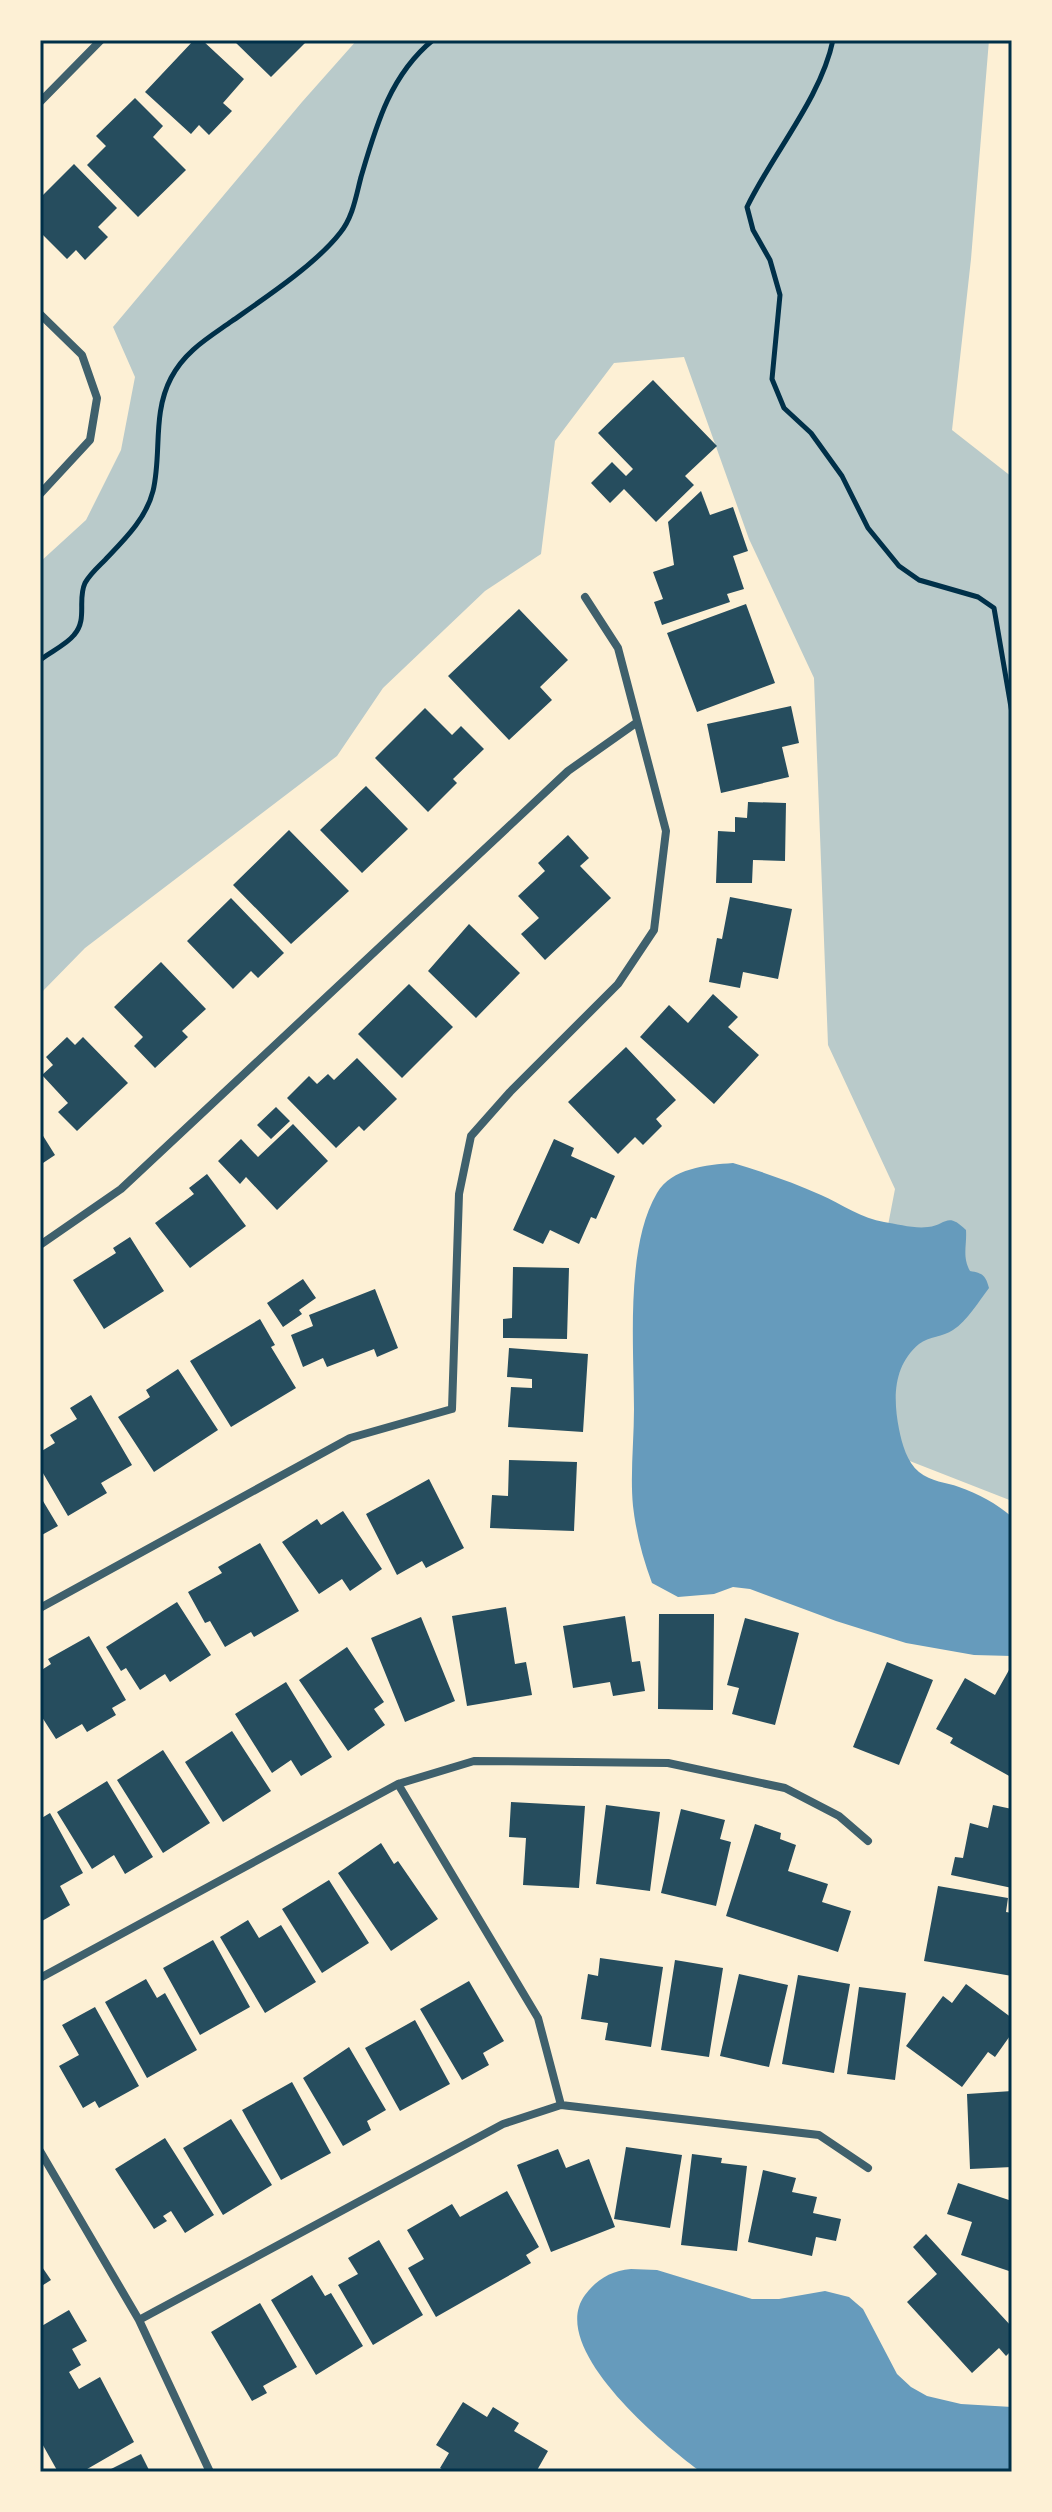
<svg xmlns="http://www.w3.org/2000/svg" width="1052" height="2512" font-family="Cabin,sans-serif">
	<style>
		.green { fill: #b9caca }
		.water { fill: #669bbc }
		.building { fill: #264d5e }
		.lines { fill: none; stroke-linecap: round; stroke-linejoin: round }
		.path { stroke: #003049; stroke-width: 5 }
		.minor { stroke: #3f606c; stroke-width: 8 }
		.neatline { fill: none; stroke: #003049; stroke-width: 3 }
	</style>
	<rect width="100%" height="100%" fill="#fdf0d5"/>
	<path class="green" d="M357,40H989L971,259L952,430L1012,477V1501L879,1449L869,1324L895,1189L828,1045L814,678L749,539L684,357L614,363L555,441L541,554L485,591L383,688L337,756L85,948L40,994V562L86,520L121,450L135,377L113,327L302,102Z"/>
	<path class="water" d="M733,1163C763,1172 792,1182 821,1195C841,1204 863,1219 884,1222C897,1224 915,1229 928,1227C946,1225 947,1211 966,1230C967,1246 962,1256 970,1271C983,1273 986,1276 989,1288C979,1301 967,1321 953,1330C943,1337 929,1336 919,1344C893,1366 893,1398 899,1429C902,1444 907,1462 919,1472C931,1482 946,1482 959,1487C979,1494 996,1503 1012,1517V1656L974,1655L906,1643L836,1621L750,1589L733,1587L714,1594L678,1597L652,1583C643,1559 636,1533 633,1506C630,1475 634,1441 634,1409C634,1348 625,1247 657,1193C672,1168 706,1165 733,1163Z
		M631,2269L657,2270L752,2299H779L825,2291L849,2297L863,2309L897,2374L911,2387L927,2396L961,2404L1012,2407V2472H701C664,2445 546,2348 585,2295C597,2279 611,2271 631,2269Z"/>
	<path class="building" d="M194,40H202L244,79L223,103L232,111L209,135L199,125L191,134L145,92Z
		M233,40H308L271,77Z
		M135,98L163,126L153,137L186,170L138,217L87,165L106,146L96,136Z
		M74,164L117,208L98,227L108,237L85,260L76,250L67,259L40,232V198Z
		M653,380L717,446L685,476L694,485L656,522L624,489L610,503L591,483L612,462L626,476L633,469L598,433Z
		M701,491L710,515L733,507L748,551L733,556L744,589L727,594L730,602L662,625L654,602L663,599L653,572L674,565L668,522Z
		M746,604L775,683L697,712L667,633Z
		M519,609L568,660L540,687L552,700L509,740L448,676Z
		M791,706L799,743L782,747L789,777L721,793L707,724Z
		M425,708L452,735L461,726L484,749L453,779L457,783L428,812L375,758Z
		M366,786L408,829L362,873L320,830Z
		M748,802L786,803L785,861L753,860L752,883H716L718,831L735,832V817L747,818Z
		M289,830L349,891L291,944L233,885Z
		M568,835L589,858L580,866L611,898L545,960L521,934L539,918L518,896L545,871L538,863Z
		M730,897L792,909L778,979L743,972L740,988L709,982L717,938L722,939Z
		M231,898L284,953L258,978L251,971L233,989L187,941Z
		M469,924L520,973L476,1018L428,971Z
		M161,962L206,1009L182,1031L188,1037L155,1068L134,1046L143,1037L114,1007Z
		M409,984L453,1027L402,1078L358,1034Z
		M713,994L738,1017L728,1027L759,1055L714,1104L640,1037L669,1005L688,1023Z
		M67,1037L75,1045L83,1037L128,1083L77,1131L58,1112L68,1103L42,1075L53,1065L46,1057Z
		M626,1047L676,1100L656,1119L662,1126L643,1145L635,1137L618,1154L568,1102Z
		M357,1058L397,1099L364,1131L359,1126L336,1148L287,1098L309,1076L317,1084L328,1074L334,1080Z
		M276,1107L290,1121L271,1139L257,1125Z
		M293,1124L328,1161L277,1210L246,1177L240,1184L218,1161L241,1139L258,1157Z
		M40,1131L55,1155L40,1165Z
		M554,1139L574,1148L571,1156L615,1176L596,1219L591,1217L579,1244L550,1230L543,1244L513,1230Z
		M207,1174L246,1226L190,1268L155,1223L194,1194L189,1188Z
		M130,1237L164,1291L104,1329L73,1280L116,1253L113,1248Z
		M513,1267L569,1268L567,1339L503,1338V1319L512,1318Z
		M303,1279L316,1298L299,1310L302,1314L283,1327L267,1303Z
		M375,1289L398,1348L377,1357L374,1349L327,1367L323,1358L303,1367L291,1335L313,1326L309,1315Z
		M260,1319L275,1345L271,1347L296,1388L231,1427L190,1361Z
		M509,1348L588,1354L583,1432L508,1427L511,1387L532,1388V1379L507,1377Z
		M178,1369L218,1430L154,1472L118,1417L150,1397L146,1390Z
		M91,1395L132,1465L101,1483L107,1493L68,1516L40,1468V1452L55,1443L50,1435L77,1419L70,1408Z
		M509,1460L577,1462L574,1531L490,1528L492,1495L508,1496Z
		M429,1479L464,1548L426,1568L422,1561L397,1575L366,1514Z
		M40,1496L58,1526L40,1536Z
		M343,1511L382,1569L350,1591L342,1579L319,1594L282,1542L317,1519L321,1525Z
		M260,1543L299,1611L254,1637L251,1632L225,1647L210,1621L205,1623L188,1592L222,1573L218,1567Z
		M177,1602L211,1655L170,1682L165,1674L140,1690L126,1668L121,1671L106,1647Z
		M506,1607L515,1664L526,1662L532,1695L467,1706L452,1616Z
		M659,1614H714L713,1710L658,1709Z
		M625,1616L632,1662L640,1661L645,1691L613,1696L610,1682L573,1688L563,1626Z
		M421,1617L455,1701L405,1722L371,1638Z
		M745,1618L799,1633L775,1725L732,1714L739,1688L727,1685Z
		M89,1636L126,1700L112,1708L116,1715L87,1732L82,1724L56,1739L40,1714V1671L51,1664L48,1659Z
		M347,1647L384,1702L374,1709L385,1725L348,1751L299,1680Z
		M887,1662L933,1680L899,1765L853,1747Z
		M1009,1670L1012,1671L1011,1777L950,1743L953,1738L936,1729L965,1678L995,1695Z
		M286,1682L332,1757L301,1776L291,1760L272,1773L235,1714Z
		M232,1731L271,1791L223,1822L185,1762Z
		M163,1750L210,1823L163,1853L117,1780Z
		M107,1781L153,1857L125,1874L114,1855L92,1869L57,1812Z
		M511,1802L585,1806L579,1888L523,1885L526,1838L509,1837Z
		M606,1805L660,1812L650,1891L596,1884Z
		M993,1805L1012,1809V1888L951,1875L955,1857L963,1858L970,1823L988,1828Z
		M681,1809L725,1820L720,1839L731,1842L716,1906L661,1893Z
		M50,1813L83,1873L60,1886L70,1905L42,1921L40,1917V1819Z
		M755,1824L781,1833L780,1839L796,1845L788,1871L828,1884L822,1902L851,1911L838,1952L726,1916Z
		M381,1843L394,1864L398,1861L438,1919L391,1951L338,1873Z
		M329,1880L369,1943L322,1973L282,1909Z
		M938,1886L1008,1898L1006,1912L1012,1913V1976L924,1961Z
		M248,1920L259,1938L281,1925L316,1982L265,2013L220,1937Z
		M213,1940L250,2007L200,2035L163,1968Z
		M600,1958L663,1967L651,2047L605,2040L608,2023L581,2019L588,1974L598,1976Z
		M675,1960L723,1968L709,2057L661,2050Z
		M739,1974L788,1985L769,2067L720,2056Z
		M798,1975L850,1984L834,2073L782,2064Z
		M146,1979L157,1998L165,1993L197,2050L147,2078L105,2002Z
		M469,1981L504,2041L483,2053L489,2065L462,2080L420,2009Z
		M966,1984L1012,2018V2033L995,2057L988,2052L962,2087L906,2046L943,1996L952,2003Z
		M859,1987L906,1993L895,2080L847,2074Z
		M95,2007L139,2086L99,2108L95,2101L83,2108L59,2066L79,2055L62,2025Z
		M415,2020L450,2084L400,2111L365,2048Z
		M349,2047L386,2110L367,2121L371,2130L343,2146L303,2078Z
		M292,2082L331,2153L281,2180L242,2110Z
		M1012,2091V2167L970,2169L967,2094Z
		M231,2119L272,2185L223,2215L183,2148Z
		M165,2138L214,2215L185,2233L171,2211L163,2216L167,2221L154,2229L115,2169Z
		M626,2147L682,2155L670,2228L614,2219Z
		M558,2149L566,2168L589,2159L615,2227L551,2252L517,2165Z
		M692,2154L722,2158L721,2163L747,2166L737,2251L681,2245Z
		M763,2170L796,2178L792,2192L817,2197L813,2213L841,2219L836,2241L816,2237L812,2256L748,2242Z
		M958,2183L1012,2201V2272L961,2255L972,2222L947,2214Z
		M507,2191L539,2247L526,2255L531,2263L436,2317L408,2268L424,2259L407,2230L452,2204L460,2217Z
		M926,2234L1012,2327V2350L1006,2356L999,2348L972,2373L907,2302L937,2274L913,2247Z
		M379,2240L423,2315L373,2345L338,2285L358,2274L348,2258Z
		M40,2264L51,2280L40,2287Z
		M312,2275L325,2296L331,2293L363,2346L316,2375L271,2300Z
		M260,2303L297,2367L263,2386L267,2393L252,2401L211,2332Z
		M69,2310L87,2341L72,2349L81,2365L69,2372L79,2389L100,2377L134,2442L82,2472H58L40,2440V2327Z
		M463,2402L487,2417L493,2407L519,2423L514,2431L548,2451L536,2472H447L440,2468L449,2453L436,2445Z
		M141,2454L150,2472H105Z"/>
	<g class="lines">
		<path class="path" d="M833,40C821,98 773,153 747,207L753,230L770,260L780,295L772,379L784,408L811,433L842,476L868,528L899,566L919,580L978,597L994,608L1012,713
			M40,660C50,652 66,645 74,635C88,619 77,600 85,583C90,574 98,567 105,560C124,540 146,519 153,491C162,454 152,414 171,378C185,351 208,338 232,321C265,298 316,264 340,233C353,217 356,196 361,177C376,126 390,75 433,40"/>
		<path class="minor" d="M40,102L101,40
			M40,314L82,355L97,398L90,440L40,494
			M40,1245L121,1189L568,771L636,723
			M40,1608L350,1438L452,1409L459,1194L471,1136L510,1092L618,984L654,930L666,831L618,648L585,597
			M398,1784L538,2018L561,2105
			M40,1978L398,1784L474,1761L668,1763L785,1788L839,1816L868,1841
			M40,2151L139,2320L210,2472
			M139,2320L503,2124L561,2105L819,2135L868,2168"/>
	</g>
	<rect width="1052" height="2512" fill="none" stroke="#fdf0d5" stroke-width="84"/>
	<rect x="42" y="42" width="968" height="2428" class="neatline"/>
</svg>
